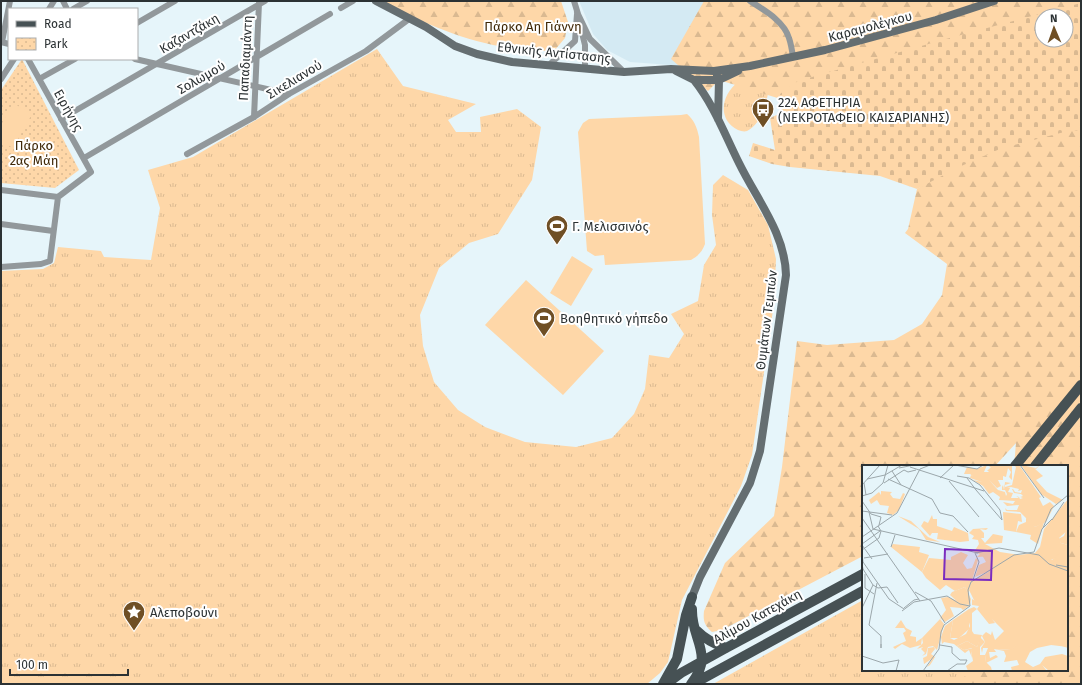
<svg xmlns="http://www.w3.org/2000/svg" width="1082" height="685" font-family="'Fira Sans',sans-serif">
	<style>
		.built { fill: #d4eaf3 }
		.grass { fill: url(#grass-tufts) }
		.forest { fill: url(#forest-firs); fill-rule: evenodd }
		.cemetery { fill: url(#cemetery-stones); fill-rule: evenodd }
		.park { fill: url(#park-dots) }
		.garden { fill: #fed7a8 }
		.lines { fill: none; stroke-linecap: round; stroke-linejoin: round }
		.minor { stroke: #92989b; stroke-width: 6 }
		.secondary { stroke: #656e71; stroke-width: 8 }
		.primary { stroke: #465154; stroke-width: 10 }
		.labels { text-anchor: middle; stroke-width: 4; stroke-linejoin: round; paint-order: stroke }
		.park-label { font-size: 13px; fill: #3f2807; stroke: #fff }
		.street-label { font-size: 13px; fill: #2c3234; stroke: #fff }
		.poi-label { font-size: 13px; fill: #2c3234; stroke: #fff; text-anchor: start }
		.inset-road { fill: none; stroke: #9ca7ab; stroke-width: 1 }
		.view { fill: #7b2cbf; fill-opacity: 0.15; stroke: #7b2cbf; stroke-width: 2 }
		.inset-edge { fill: none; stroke: #2c3234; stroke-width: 2 }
	</style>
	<defs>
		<pattern id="grass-tufts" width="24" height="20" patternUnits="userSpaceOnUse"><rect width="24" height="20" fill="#fed7a8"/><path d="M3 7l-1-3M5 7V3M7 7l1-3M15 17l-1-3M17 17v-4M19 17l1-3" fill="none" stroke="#dab991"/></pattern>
		<pattern id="forest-firs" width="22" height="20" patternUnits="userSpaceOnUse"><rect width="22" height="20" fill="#fed7a8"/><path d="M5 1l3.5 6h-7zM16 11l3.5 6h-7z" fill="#dab991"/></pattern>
		<pattern id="cemetery-stones" width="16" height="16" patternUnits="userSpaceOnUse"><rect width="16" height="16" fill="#fed7a8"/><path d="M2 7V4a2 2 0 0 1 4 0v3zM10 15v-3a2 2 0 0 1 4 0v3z" fill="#dab991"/></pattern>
		<pattern id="park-dots" width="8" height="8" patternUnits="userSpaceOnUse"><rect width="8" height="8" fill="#fed7a8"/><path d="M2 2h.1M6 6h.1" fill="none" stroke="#dab991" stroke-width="1.8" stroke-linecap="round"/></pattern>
	</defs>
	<rect width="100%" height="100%" fill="#e6f5fa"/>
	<path class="built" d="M579,1H969L711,68L630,62L607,50L593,34Z"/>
	<path class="grass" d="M377,49L403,86L476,104L448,120L456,132H481L480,117L517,109L541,127L532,180L498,234L469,243L439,268L420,315L423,346L434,382L458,410L485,427L525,442L576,447L612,438L634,414L645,389L649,355L669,358L684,334L671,314L698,301L704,265L716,245L712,215L713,185L723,175L748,190L768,225L776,259L774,303L752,455L741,486L682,600L668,662L660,673L647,684H1V271L43,269L54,263L58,247L101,251L104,257L151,260L160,208L148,170L193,157Z
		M738,82L768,94C765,107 760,125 747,131C744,132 741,131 738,130C717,120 721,95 738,82Z
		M1074,423L1081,684H713L863,600V670H1067V466Z"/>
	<path class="forest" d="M381,1H561L568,22L565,38L554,51C487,51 439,31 381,1Z
		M704,1H1081V684H962L967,670H1067V466H1014L1016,443L995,466H863V556L722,630L712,632C704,625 703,621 704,611L725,563L774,516L782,467L797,341L827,345L894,340L922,324L942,295L947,264L905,233L908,229L917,189L920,187L846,119L719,80L708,91L671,59ZM1042,16H1066V40H1042Z"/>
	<path class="cemetery" d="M1081,3V131L1072,130L1002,148L959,167L917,189L880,176L790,167L772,164L749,156L753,143L775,150L770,118L781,113L780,94L798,81L946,39ZM1042,16H1066V40H1042Z"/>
	<path class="park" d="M22,59L79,170L55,188L1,183V90Z"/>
	<path class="garden" d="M13,103L32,114L13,148L1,141V125Z
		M687,114C694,120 697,127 699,137L705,244C702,252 698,256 691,260L605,265L604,255L595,256L587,251L578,132L583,123L589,119L681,115Z
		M572,256L593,269L571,306L550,293Z
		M526,280L604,351L563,395L485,325Z"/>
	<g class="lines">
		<path class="minor" d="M63,1L67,9
			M574,1L578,14
			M750,1C764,10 784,21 789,38C791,44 792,50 793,57
			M341,8L353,1
			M49,9L54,1
			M73,9L87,1
			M577,12L590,39L624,72
			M137,23L175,1
			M580,25L585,45V69
			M1,42L9,44
			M2,42L10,1
			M135,59L289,94
			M549,65L575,41L577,14
			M1,79L14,59
			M39,79L75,59
			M254,117L259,3
			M61,119L265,1
			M187,154L254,117L289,94L366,51L409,19
			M84,158L330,14
			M1,190L58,197
			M1,224L53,231
			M1,267L41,264L50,261L58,197L91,172L28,59"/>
		<path class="secondary" d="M376,1L426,27L455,46L477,54L512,62L624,72L671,69L714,71L750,66L825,50L936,20L994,1
			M676,71L694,80H719L738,71
			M717,75L719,80L718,119
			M692,597L700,577L750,483L760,451L786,275C785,233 757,200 739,163C725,135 714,105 694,80"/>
		<path class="primary" d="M1015,466L1081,385
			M1035,466L1081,408
			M696,630C705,639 714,644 726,648
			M663,684L677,659L686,615L692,597
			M666,684L681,673L726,648L863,574
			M691,684C715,654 691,640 692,609
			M693,684L863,591"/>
	</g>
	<defs>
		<g id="bus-pin" transform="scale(1.15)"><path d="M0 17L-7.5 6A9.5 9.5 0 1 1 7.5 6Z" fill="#6f4f25" stroke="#fff"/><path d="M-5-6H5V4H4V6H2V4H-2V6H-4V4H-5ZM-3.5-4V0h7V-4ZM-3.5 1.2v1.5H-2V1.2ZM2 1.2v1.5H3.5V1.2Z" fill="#fff"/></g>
		<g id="stadium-pin" transform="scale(1.15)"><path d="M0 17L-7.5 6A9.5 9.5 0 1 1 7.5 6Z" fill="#6f4f25" stroke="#fff"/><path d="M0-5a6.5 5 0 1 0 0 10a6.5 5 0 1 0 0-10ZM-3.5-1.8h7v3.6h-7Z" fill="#fff"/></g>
		<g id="sight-pin" transform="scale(1.15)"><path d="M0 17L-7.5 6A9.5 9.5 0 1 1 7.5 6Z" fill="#6f4f25" stroke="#fff"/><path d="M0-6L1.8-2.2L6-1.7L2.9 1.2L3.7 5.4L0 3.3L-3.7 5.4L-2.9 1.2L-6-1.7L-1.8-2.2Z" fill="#fff"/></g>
	</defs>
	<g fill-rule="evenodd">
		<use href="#bus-pin" x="763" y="109"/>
		<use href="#stadium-pin" x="557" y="226"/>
		<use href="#stadium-pin" x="544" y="318"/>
		<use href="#sight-pin" x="134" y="612"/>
	</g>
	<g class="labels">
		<g class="park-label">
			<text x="533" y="31">Πάρκο Αη Γιάννη</text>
			<text x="34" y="150">Πάρκο<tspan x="34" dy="15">2ας Μάη</tspan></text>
		</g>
		<g class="street-label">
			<text transform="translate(870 26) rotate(-15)" y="5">Καραμολέγκου</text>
			<text transform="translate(189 33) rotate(-30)" y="5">Καζαντζάκη</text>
			<text transform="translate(554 52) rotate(6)" y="5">Εθνικής Αντίστασης</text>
			<text transform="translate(245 58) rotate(-87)" y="5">Παπαδιαμάντη</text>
			<text transform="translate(201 77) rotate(-30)" y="5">Σολωμού</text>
			<text transform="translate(294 79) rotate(-31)" y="5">Σικελιανού</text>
			<text transform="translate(69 110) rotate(61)" y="5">Ειρήνης</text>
			<text transform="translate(766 320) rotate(-83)" y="5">Θυμάτων Τεμπών</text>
			<text transform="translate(757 616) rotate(-29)" y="5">Αλίμου Κατεχάκη</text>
		</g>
		<g class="poi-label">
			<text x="778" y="107">224 ΑΦΕΤΗΡΙΑ<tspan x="778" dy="15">(ΝΕΚΡΟΤΑΦΕΙΟ ΚΑΙΣΑΡΙΑΝΗΣ)</tspan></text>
			<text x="572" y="231">Γ. Μελισσινός</text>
			<text x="560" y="323">Βοηθητικό γήπεδο</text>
			<text x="150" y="617">Αλεποβούνι</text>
		</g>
	</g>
	<g transform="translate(862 465)">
		<rect width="206" height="206" fill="#e6f5fa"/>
		<path d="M125,0L122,7H126L127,6H125L129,2H128L127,1V0H150V15L147,12L149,7L146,3L144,12L141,11V15H136L139,21L135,23L127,15L136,25L143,27L144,31L145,29L143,25H140V22L141,20L142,25L143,17L149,18L143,20V22L150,20L154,2L151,0H157L179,32L177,33L181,41L188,37L192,41L184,57L173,62L158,47L144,46L143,43L145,45H155L157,40L145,41L141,37L151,39L153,36L137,35L138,32L131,27L127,29L121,21L111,15L120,17L108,13L109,10L112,12L108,9H102L105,2L115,4ZM149,22L157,24L156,26L160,25L159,28L153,27L151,24H150L152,28L159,29L161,31L158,32L161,33L158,34L157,32L154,31L157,33H149L151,28L146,27L148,23H145ZM206,34V65L197,73L199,78L206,80V97L196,92L189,95L116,138L113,137L107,125L110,116L157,90L173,88L178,82L182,64ZM99,87L106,90L101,98L105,104L110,103L114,93L116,95L106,129L103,122L93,126L84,120L78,125L64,113L60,107L67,93L89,95V92ZM107,144V164L97,173H88L91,155ZM206,153V183L194,179L175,183L168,187L163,197L171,202L178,199L183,192L200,189L206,191V206H187L180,200L185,206H150L149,202L157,200L155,195L142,197L144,191L142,186L132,184L148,185L166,170ZM39,155L44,163L50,166L48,171L54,172V177L60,173L59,180L48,183L40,179L33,184L31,182L44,176L41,168L44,166L42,163H33ZM118,172L123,177L118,182V190H123L124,197L129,202L130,206H106L104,201L111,196L109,186L110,183L102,185L95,181L105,176L115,182ZM72,182L73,184L69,189L73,192L77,185L70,197L68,200L65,202L71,193L62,199L61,193L65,191L66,183Z" fill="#fed7a8" fill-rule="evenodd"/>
		<path d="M159,0L174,3L178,0L174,4L172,3L181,11L174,15L185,27L201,35L194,39L179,29ZM19,26L30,27L28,29L31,33L38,34L41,28L43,29L37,45L31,50L25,48L27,41L18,40L15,35L9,39L7,35L17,27L19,30ZM70,50L71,54H75V61L90,66L92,62L106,68L107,76L98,77L75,74L76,68H70L68,71L59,61L62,56L66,58ZM164,53L168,54L173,62L182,57L176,79L168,74L169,70L154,67L157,60L164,57ZM126,63L124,65L118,64L122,68V73H119L123,78L131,69L141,71L140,78L123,79L138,87L190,95L206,81V182L172,178L162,187L156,179L149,185L132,184L134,187H127L128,193L134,190L136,192L124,198L123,190L126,183H121L120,188L119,183L123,177L120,171L124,167L129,170L130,166L133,175L142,166L130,154L133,158L127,159L115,144L117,141L110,140V134L115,137L112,128L117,121L124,116L127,106L113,112L117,100L124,97L120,90L112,87L117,79L116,75L110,74L112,71L107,68L111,64ZM204,65H206V80L199,78L196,74L202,71ZM86,132L107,141L101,145L99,143L88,142L92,151L83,157L78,153L84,145L79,133ZM112,142L115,144L110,148V166L112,169L120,170L115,182L105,176L95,181L102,185L112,183L109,186L110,193L107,185L103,188L92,179L82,177L80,179L79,172L83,161L91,155L88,173L92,175L104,169L108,161L105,150L107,144ZM78,154L82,159L75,185L71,181L66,182L64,189L60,191L63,188L59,184L61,182L55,184L61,178L60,173Z" fill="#fed7a8"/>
		<path d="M141,47L159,49L160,57L156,56L154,67L142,65ZM132,85L134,91L115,92L118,89ZM103,122L109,134L108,140L98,139L88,130L90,127Z" fill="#fed7a8"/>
		<path d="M36,51L49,56L66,72L78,77L64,75L57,64ZM31,79L58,82L57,87L67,90L60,107L29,82Z" fill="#fed7a8"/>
		<path class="inset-road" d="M93,0L115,4L121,0M158,0L182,33M48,2L122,26M37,3L52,0M30,6L39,20M95,11L107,13L118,20L138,45L140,55L114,25M78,13L92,0M105,13L114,25M5,14L23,10L40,0M26,14L70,34L78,48L91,51L106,67M87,16L117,52M2,18L4,30M22,18L42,5L46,7L54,5M0,20L18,0M0,31L10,28L21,18L26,0M0,36L9,49L19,52L17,60M0,46L30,50M7,47L11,64M0,53L58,136M190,55L202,37M181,63L189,44L206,30M11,64L116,88M0,72L35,48L58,4L68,0M0,79L18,66M0,80L10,94M29,82L33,70M0,85L17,73L19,66L16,61M114,88L137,83L177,90M0,89L1,97L27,134L42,144M177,90L187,99L206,106M2,93L26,89M0,99L1,104L11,120L16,123L25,122L36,138M194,100L206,102M3,109V123L12,129M111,115L117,97L113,88M15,118L7,160L19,171V183V179M53,127L69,136L83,158M0,143L11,120M42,143L52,135L57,134M40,146L52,137L85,131L98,139L108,141M78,180L90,182V188L98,195H105M0,191L21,198L37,195L34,206M61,206L77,184L79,167L82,160L108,141L106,125L109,117L152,90L172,87L180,64L190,54M85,206L95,199H103L105,195"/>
		<path class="view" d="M83,84L130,86L129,115L82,114Z"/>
		<rect width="206" height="206" class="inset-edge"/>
	</g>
	<rect width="1082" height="685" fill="none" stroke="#2c3234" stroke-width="4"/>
	<rect x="8" y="8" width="130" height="52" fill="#ffffff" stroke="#abadae"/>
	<rect x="16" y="21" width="20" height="6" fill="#465154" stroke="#abadae"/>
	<text x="44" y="28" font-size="12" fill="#2c3234">Road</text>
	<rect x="16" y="38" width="20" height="12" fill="url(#park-dots)" stroke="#abadae"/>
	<text x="44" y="48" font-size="12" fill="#2c3234">Park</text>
	<g transform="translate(1054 28) rotate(358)"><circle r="19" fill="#ffffff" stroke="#abadae"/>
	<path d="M0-3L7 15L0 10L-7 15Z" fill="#6f4f25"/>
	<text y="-6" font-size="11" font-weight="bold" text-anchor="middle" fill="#2c3234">N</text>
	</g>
	<path d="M10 669v6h118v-6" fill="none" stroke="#2c3234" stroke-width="2"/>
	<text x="16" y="669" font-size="12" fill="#2c3234" stroke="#ffffff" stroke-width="3" paint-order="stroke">100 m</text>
</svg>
